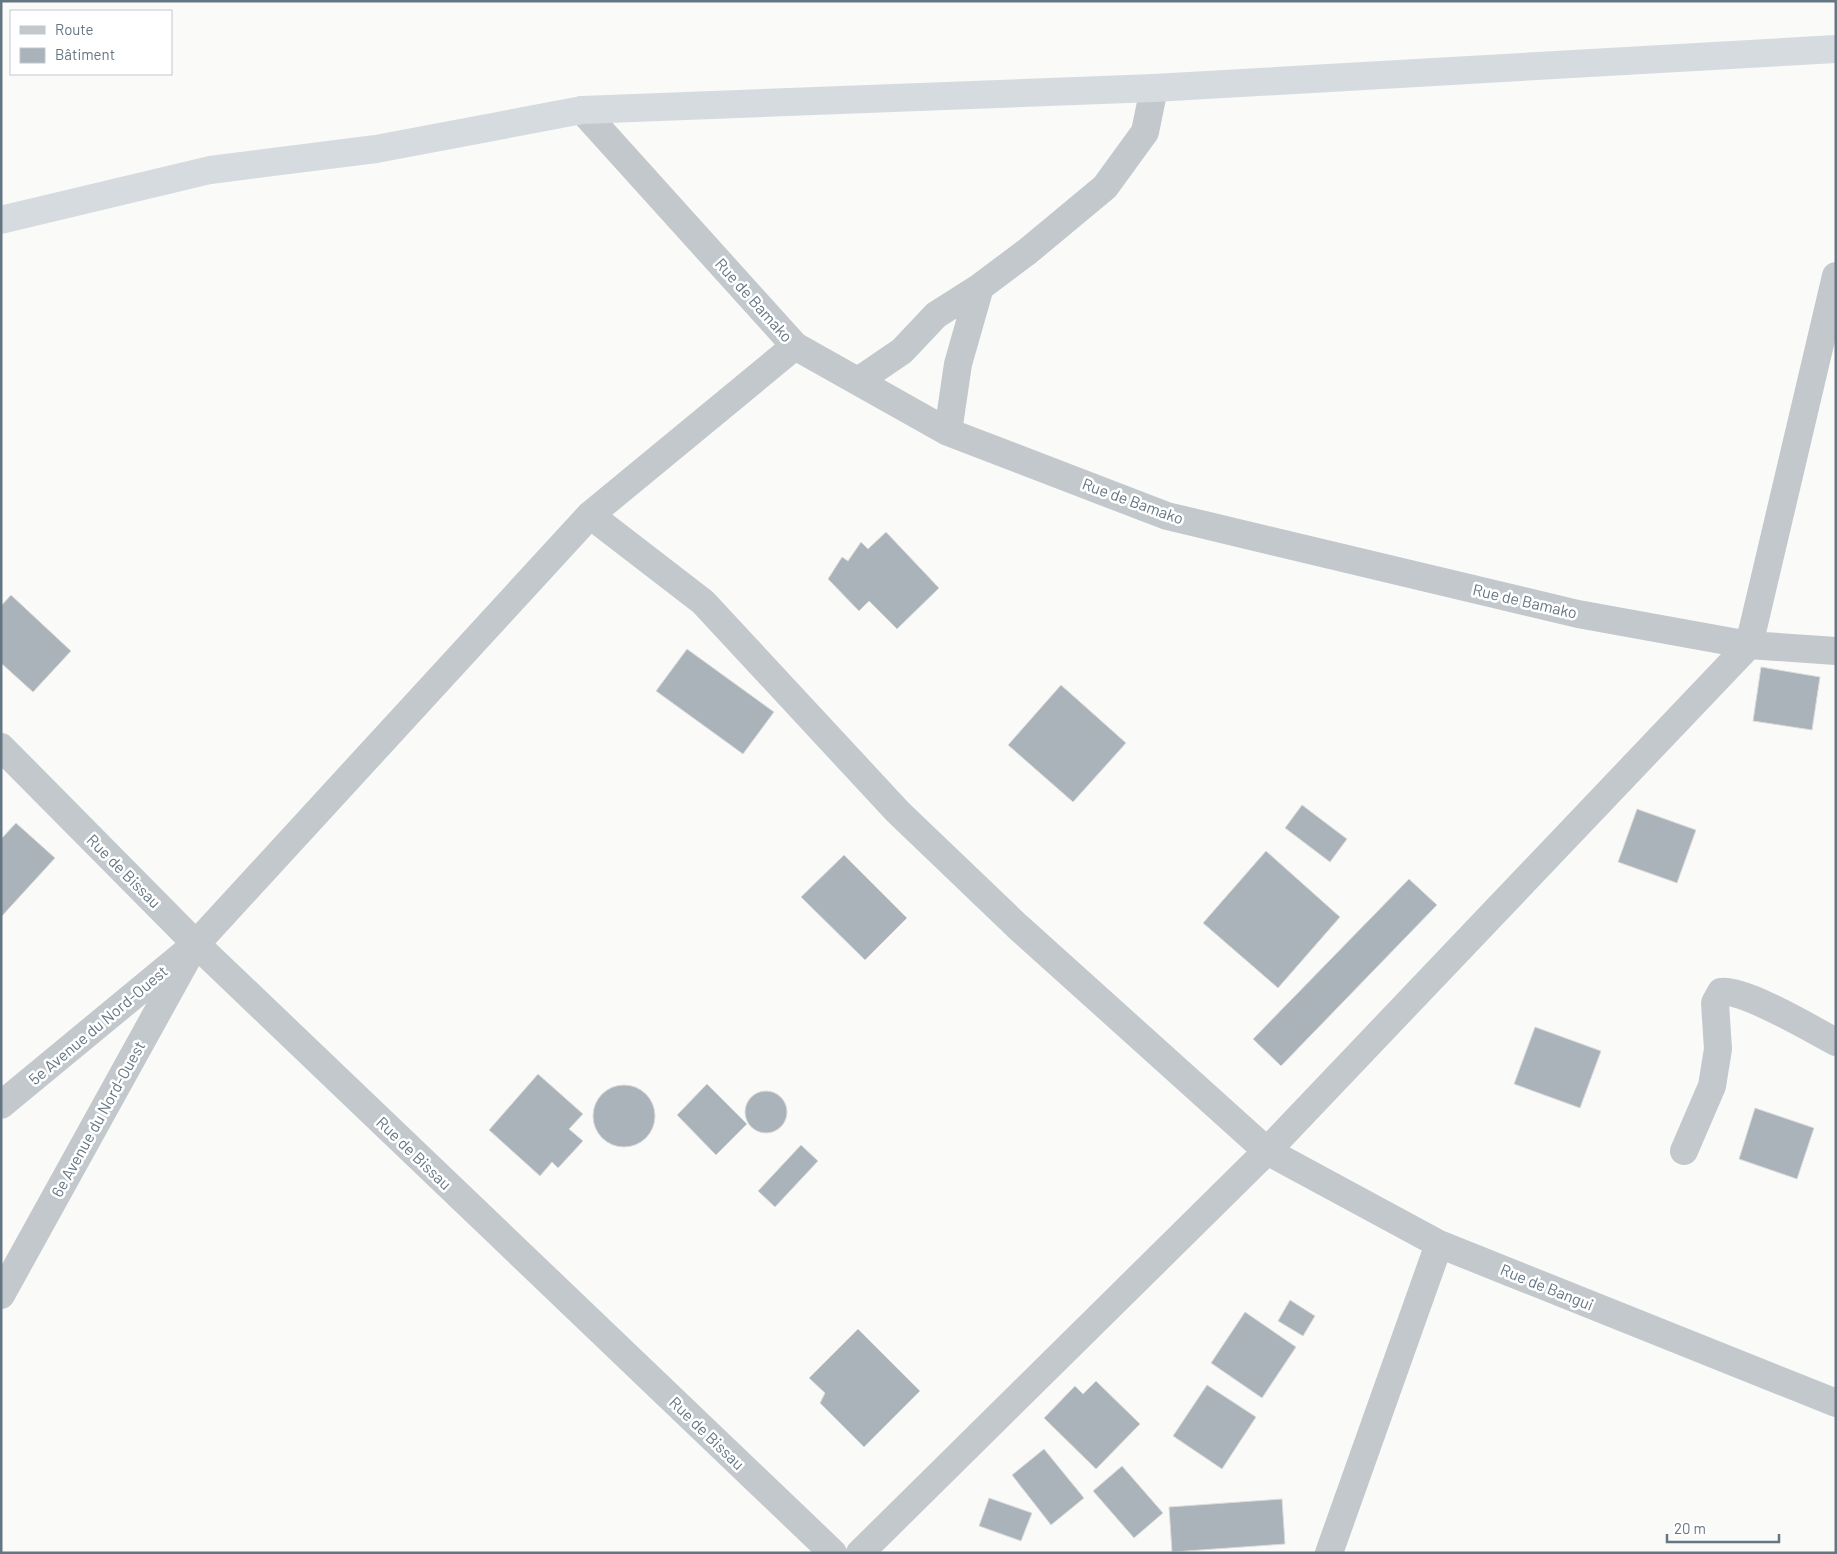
<svg xmlns="http://www.w3.org/2000/svg" width="1837" height="1554" font-family="Barlow,sans-serif">
	<style>
		.building { fill: #aab3b9; stroke: #dcdcda }
		.lines { fill: none; stroke-linecap: round; stroke-linejoin: round }
		.street { stroke: #c3c8cc; stroke-width: 28 }
		.highway { stroke: #d6dbdf; stroke-width: 28 }
		.labels { text-anchor: middle; stroke-width: 5; stroke-linejoin: round; paint-order: stroke }
		.street-label { font-size: 16px; fill: #657683; stroke: #fff }
	</style>
	<rect width="100%" height="100%" fill="#fafaf8"/>
	<path class="building" d="M886,532L939,588L897,629L869,601L859,611L828,579L842,557L848,561L861,542L868,549Z
		M11,595L71,651L33,692L1,663V606Z
		M687,649L774,712L743,754L656,691Z
		M1761,667L1820,677L1812,730L1753,721Z
		M1061,685L1126,743L1073,802L1008,745Z
		M1302,805L1347,839L1330,862L1285,828Z
		M1637,809L1696,830L1677,883L1618,862Z
		M16,823L55,858L1,917V839Z
		M1266,851L1340,917L1278,988L1203,923Z
		M844,855L907,918L865,960L801,897Z
		M1409,879L1437,905L1281,1066L1253,1039Z
		M1535,1027L1601,1051L1580,1108L1514,1084Z
		M538,1074L583,1114L569,1129L583,1141L558,1168L552,1162L540,1176L489,1130Z
		M707,1084L747,1124L716,1155L677,1115Z
		M593 1116a31 31 0 1 1 62 0a31 31 0 1 1-62 0Z
		M745 1112a21 21 0 1 1 42 0a21 21 0 1 1-42 0Z
		M1755,1108L1814,1128L1797,1179L1739,1159Z
		M801,1145L818,1161L775,1207L758,1191Z
		M1290,1300L1315,1316L1303,1336L1278,1321Z
		M1245,1312L1296,1347L1262,1398L1211,1363Z
		M858,1329L920,1391L864,1447L820,1403L825,1393L809,1378Z
		M1096,1381L1140,1424L1096,1469L1044,1418L1075,1386L1083,1394Z
		M1207,1385L1256,1417L1222,1469L1173,1436Z
		M1044,1449L1084,1498L1051,1525L1012,1475Z
		M1122,1466L1163,1513L1134,1538L1093,1491Z
		M989,1498L1032,1513L1021,1541L979,1526Z
		M1282,1499L1285,1544L1172,1552L1169,1507Z"/>
	<g class="lines">
		<path class="street" d="M582,110L795,346L948,432L1167,516L1578,614L1749,645L1836,651
			M858,381L902,351L936,315L980,287
			M948,432L958,364L980,287L1028,251L1105,187L1145,132L1154,88
			M590,515L703,602L898,812L1017,926L1267,1151L1439,1244L1836,1403
			M1,747L196,944L833,1553
			M1,1105L196,944L590,515L795,346
			M1684,1151L1712,1086L1718,1049L1715,1003L1721,992C1745,989 1811,1029 1836,1042
			M1,1295L188,957
			M860,1553L1267,1151L1749,645L1836,276
			M1329,1553L1439,1244"/>
		<path class="highway" d="M1,220L210,170L376,149L582,110L1154,88L1836,49"/>
	</g>
	<g class="labels">
		<g class="street-label">
			<text transform="translate(754 300) rotate(48)" y="6">Rue de Bamako</text>
			<text transform="translate(1133 501) rotate(20)" y="6">Rue de Bamako</text>
			<text transform="translate(1525 601) rotate(13)" y="6">Rue de Bamako</text>
			<text transform="translate(124 871) rotate(45)" y="6">Rue de Bissau</text>
			<text transform="translate(98 1025) rotate(-40)" y="6">5e Avenue du Nord-Ouest</text>
			<text transform="translate(98 1119) rotate(-61)" y="6">6e Avenue du Nord-Ouest</text>
			<text transform="translate(414 1153) rotate(44)" y="6">Rue de Bissau</text>
			<text transform="translate(1547 1287) rotate(22)" y="6">Rue de Bangui</text>
			<text transform="translate(707 1433) rotate(44)" y="6">Rue de Bissau</text>
		</g>
	</g>
	<rect width="1837" height="1554" fill="none" stroke="#657683" stroke-width="5"/>
	<rect x="10" y="10" width="162" height="65" fill="#ffffff" stroke="#c1c8cd"/>
	<rect x="20" y="26" width="25" height="8" fill="#c3c8cc" stroke="#c1c8cd"/>
	<text x="55" y="35" font-size="15" fill="#657683">Route</text>
	<rect x="20" y="48" width="25" height="15" fill="#aab3b9" stroke="#c1c8cd"/>
	<text x="55" y="60" font-size="15" fill="#657683">Bâtiment</text>
	<path d="M1667 1534v8h112v-8" fill="none" stroke="#657683" stroke-width="2.5"/>
	<text x="1674" y="1534" font-size="15" fill="#657683" stroke="#ffffff" stroke-width="4" paint-order="stroke">20 m</text>
</svg>
